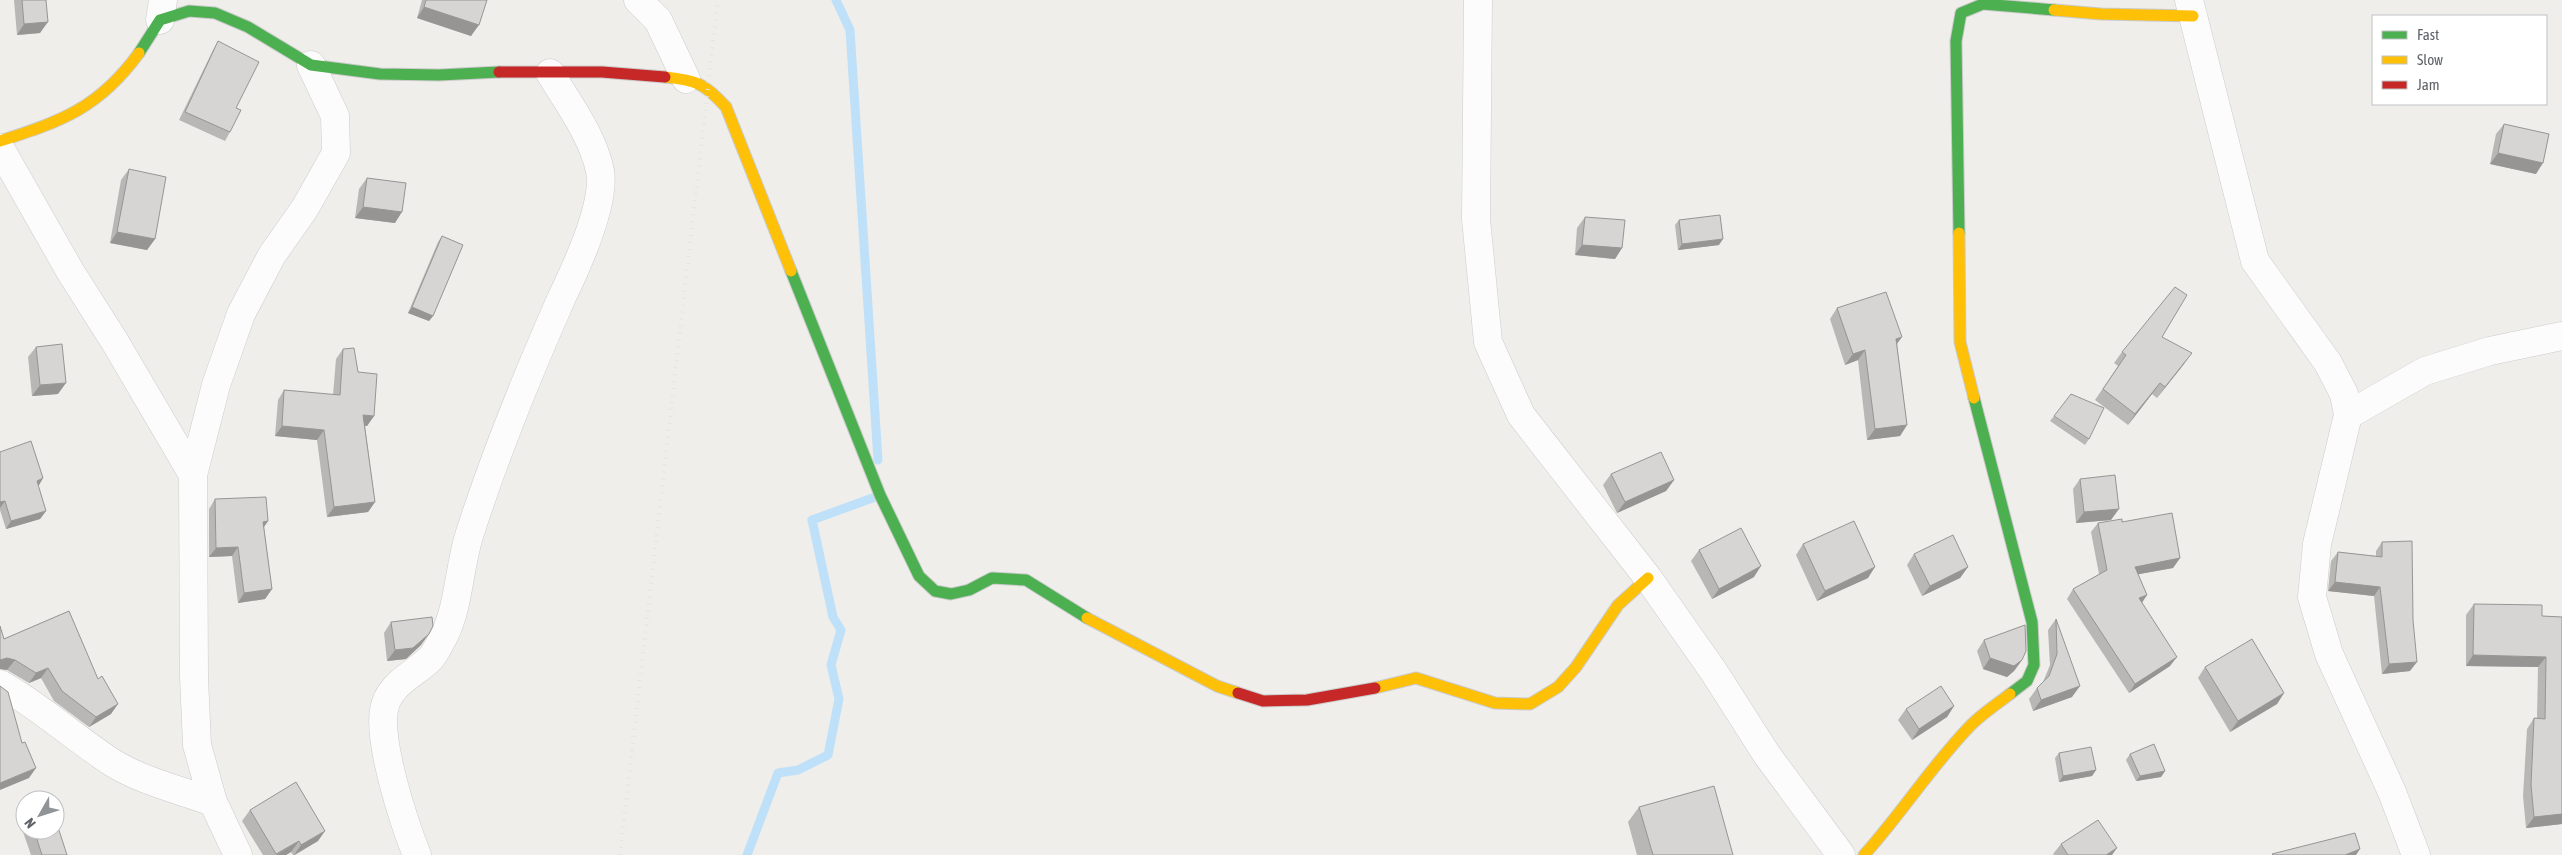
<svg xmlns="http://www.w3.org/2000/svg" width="2562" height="855" font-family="'Asap Condensed',sans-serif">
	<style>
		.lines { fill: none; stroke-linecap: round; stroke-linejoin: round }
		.stream { stroke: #bfe0f9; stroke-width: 9 }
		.street-casing { stroke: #cbcccc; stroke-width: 29 }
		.fast-casing { stroke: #cacacb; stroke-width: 13 }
		.slow-casing { stroke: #cacacb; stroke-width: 13 }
		.jam-casing { stroke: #cacacb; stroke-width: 13 }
		.street { stroke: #fdfcfc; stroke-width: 28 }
		.fast { stroke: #4caf50; stroke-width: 11 }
		.slow { stroke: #ffc107; stroke-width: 11 }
		.jam { stroke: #c62828; stroke-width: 11 }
		.rail { stroke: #e4e4e4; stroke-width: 4; stroke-dasharray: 1 6; stroke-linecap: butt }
		.wall { fill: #b8b7b5 }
		.shaded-wall { fill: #969594 }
		.building { fill: #d6d5d3; stroke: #969594 }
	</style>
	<rect width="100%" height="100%" fill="#efeeea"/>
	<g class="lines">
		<path class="stream" d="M836,0L850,30L878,460
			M747,855L778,773L798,770L828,755L839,699L831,665L841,630L833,617L812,520L878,496"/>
		<g class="street-casing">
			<path id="street" d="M638,0L658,20L686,79
				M1478,0L1476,219L1488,342L1521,415L1648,578L1714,672L1767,755L1841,855
				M2189,0L2255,261L2328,363L2344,394L2348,415L2317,544L2312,597L2329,654L2392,792L2416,855
				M160,20L163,0
				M0,148L70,271L115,342L193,475
				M2348,415L2425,371L2490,351L2562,336
				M0,684C40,706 74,738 113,763C142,781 180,790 213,802
				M238,855L213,802L197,745L194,677L193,475L216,385L241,314L272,255L305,208L336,153L335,116L311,65
				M417,855C404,823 378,743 384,710C388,684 414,675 431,658C436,652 440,643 444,636C459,606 459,568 469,536C495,454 527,376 562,297C576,268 606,203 600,171C593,136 568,103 550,73"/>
		</g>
		<g class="fast-casing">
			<path id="fast" d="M139,53L160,20L189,11L215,13L248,27L311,65L380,74L439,75L499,72
				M1959,233L1956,41L1961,13L1983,4L2054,10
				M791,271L880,495L919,576L935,591L951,594L969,590L992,578L1026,580L1087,618
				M1974,398L2032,622L2034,665L2027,681L2010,694"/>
		</g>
		<g class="slow-casing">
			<path id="slow" d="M2054,10L2101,14L2193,16
				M665,77C697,80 705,84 726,107L791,271
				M0,141C62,121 99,108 139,53
				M1959,233L1960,342L1974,398
				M1087,618L1217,686L1238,693
				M1375,688L1416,678L1495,703L1530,704L1558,687L1576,667L1618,605L1648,578
				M1864,855C1902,813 1932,765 1971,725C1983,713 1997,704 2010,694"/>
		</g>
		<g class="jam-casing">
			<path id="jam" d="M499,72H602L665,77
				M1238,693L1263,701L1307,700L1375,688"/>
		</g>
		<use href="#street" class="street"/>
		<use href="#fast" class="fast"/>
		<use href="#slow" class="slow"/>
		<use href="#jam" class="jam"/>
		<path class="rail" d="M620,855L718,0"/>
	</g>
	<path class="wall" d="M14,0H46L40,33L17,35Z
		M422,0H487L471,36L417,18Z
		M218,41L236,108L230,132L225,141L179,120L213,50Z
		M2504,124L2536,174L2490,164L2496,134Z
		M129,169L155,239L147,250L110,243L121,180Z
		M367,178L395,223L355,218L359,189Z
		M1585,217L1622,248L1615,259L1575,255L1577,228Z
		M1679,220L1719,245L1678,250L1675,225Z
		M442,236L433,316L429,321L408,313L438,242Z
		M1837,308L1897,344L1907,425L1900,436L1867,440L1858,360L1845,365L1830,319Z
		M2162,337L2184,364L2157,398L2152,394L2128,425L2095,400L2118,366L2114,363L2122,352Z
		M36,347L58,394L32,396L28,357Z
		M343,349L358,372L374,416L367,426H365L375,502L368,512L327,517L317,440L275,436L278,400L284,390L333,395L336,359Z
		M2054,416L2089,439L2085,445L2050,421Z
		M0,452L43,478L38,486L46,511L40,519L6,529L0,510Z
		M1611,474L1674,480L1666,491L1617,513L1603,485Z
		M2080,479L2111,520L2076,523L2073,489Z
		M215,499L268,521L264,527L272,589L265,599L238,603L232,556L209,557V509Z
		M2122,522L2180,558L2173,568L2138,574L2147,595L2142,603L2170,666L2129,693L2067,599L2073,589L2099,574L2091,532L2098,523Z
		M2382,542L2410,671L2382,674L2374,596L2328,591L2331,561L2338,552L2376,556V551Z
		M1803,544L1868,578L1817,601L1796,555Z
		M1699,550L1754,577L1712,599L1691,561Z
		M1914,554L1968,567L1960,578L1922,596L1907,565Z
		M2474,604L2542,616L2562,617V824L2526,828L2523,796L2527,729L2534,718H2537L2538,667L2466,666V615Z
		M69,611L111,714L89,727L54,701L41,678L29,683L7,670L0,669V626L4,639Z
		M2056,619L2072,697L2033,711L2029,699L2037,688L2043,682L2050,665L2048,630Z
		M391,622L421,645L406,659L387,661L384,633Z
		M1984,640L2022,660L2014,671L2007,677L1983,669L1977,651Z
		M2205,667L2284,693L2277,704L2230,732L2198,678Z
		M1954,706L1947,717L1912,740L1898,720L1906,709Z
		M2059,753L2096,770L2092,776L2059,782L2055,758Z
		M2130,754L2165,771L2161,777L2136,781L2126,760Z
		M1639,807L1733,855H1637L1628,822Z
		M250,810L318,841L295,855H293L291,852L286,855H263L242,821Z
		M25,825V830H55L67,855H31L22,829Z
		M2061,844L2112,855H2054L2053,854Z"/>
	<path class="shaded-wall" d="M424,7L479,25L471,36L417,18Z
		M48,22L40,33L17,35L24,24Z
		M2498,153L2543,163L2536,174L2490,164Z
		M363,207L402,212L395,223L355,218Z
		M117,232L155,239L147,250L110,243Z
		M1723,239L1719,245L1678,250L1682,244Z
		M1582,245L1622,248L1615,259L1575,255Z
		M412,307L433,316L429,321L408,313Z
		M1902,337L1894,348L1896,339Z
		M1865,350L1858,360L1845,365L1853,354Z
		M2192,353L2184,364L2157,398L2165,387Z
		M66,383L58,394L32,396L40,385Z
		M2160,383L2152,394L2128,425L2135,414Z
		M363,415L374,416L367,426L356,425Z
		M1907,425L1900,436L1867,440L1875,429Z
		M282,426L324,430L317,440L275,436Z
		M43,478L38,487L37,481Z
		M1674,480L1666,491L1617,513L1625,502Z
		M5,501L0,508V502Z
		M375,502L368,512L327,517L334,507Z
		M2119,509L2111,520L2076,523L2084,512Z
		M46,511L40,519L6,529L11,521Z
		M268,521L261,531L263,522Z
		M238,547L232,556L209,557L216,548Z
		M2180,558L2173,568L2129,576L2135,567Z
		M1761,566L1754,577L1712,599L1719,589Z
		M1875,567L1868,578L1817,601L1825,591Z
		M1968,567L1960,578L1922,596L1930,586Z
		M2335,582L2380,587L2374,596L2328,591Z
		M272,589L265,599L238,603L244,593Z
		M2147,595L2140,605L2139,598Z
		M429,634L421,645L406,659L387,661L395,650Z
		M2473,655L2546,657L2538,667L2466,666Z
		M2177,657L2170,666L2129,693L2135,684Z
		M7,658L15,660L7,670L0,669V660Z
		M1990,658L2022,660L2014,671L2007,677L1983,669Z
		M2417,662L2410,671L2382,674L2389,664Z
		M48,668L41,678L29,683L36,673Z
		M2080,686L2072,697L2033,711L2041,700Z
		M2284,693L2277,704L2230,732L2238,721Z
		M118,704L111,714L89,727L96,717Z
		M1954,706L1947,717L1912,740L1919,729Z
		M36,768L29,778L0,790V783Z
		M2096,770L2092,776L2059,782L2063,776Z
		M2165,771L2161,777L2136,781L2140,776Z
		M2562,814V824L2526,828L2534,817Z
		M325,831L318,841L294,855L301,845Z
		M299,841L291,852L286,855H276Z
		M2117,848L2112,855H2106Z
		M2360,849L2356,855H2345Z"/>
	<path class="building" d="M22,0H46L48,22L24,24Z
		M426,0H487L479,25L424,7Z
		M218,41L259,62L236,108L241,110L230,132L185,112Z
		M2504,124L2549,134L2543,163L2498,153Z
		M129,169L166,177L155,239L117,232Z
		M367,178L406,183L402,212L363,207Z
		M1720,215L1723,239L1682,244L1679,220Z
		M1585,217L1625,220L1622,248L1582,245Z
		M442,236L463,245L433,316L412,307Z
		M2175,287L2187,295L2162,337L2192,353L2165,387L2160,383L2135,414L2103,389L2126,355L2122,352Z
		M1886,292L1902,337L1896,339L1907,425L1875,429L1865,350L1853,354L1837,308Z
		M62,344L66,383L40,385L36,347Z
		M354,348L358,372L377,374L374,416L363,415L375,502L334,507L324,430L282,426L284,390L340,395L343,349Z
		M2071,394L2104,408L2089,439L2054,416Z
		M31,441L43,478L37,481L46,511L11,521L5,501L0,502V452Z
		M1661,452L1674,480L1625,502L1611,474Z
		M2115,475L2119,509L2084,512L2080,479Z
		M266,497L268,521L263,522L272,589L244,593L238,547L216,548L215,499Z
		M2172,513L2180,558L2135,567L2147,595L2139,598L2177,657L2135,684L2073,589L2107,570L2098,523L2122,519V522Z
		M1854,521L1875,567L1825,591L1803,544Z
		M1741,528L1761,566L1719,589L1699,550Z
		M1953,535L1968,567L1930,586L1914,554Z
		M2412,541L2413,620L2417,662L2389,664L2380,587L2335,582L2338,552L2382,557V542Z
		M2474,604L2542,605V616L2562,617V814L2534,817L2531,785L2534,718L2545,719L2546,657L2473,655Z
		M69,611L98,679L102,676L118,704L96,717L62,691L48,668L36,673L15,660L7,658L0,660V626L4,639Z
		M432,617L433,626L429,634L413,648L395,650L391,622Z
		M2056,619L2080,686L2041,700L2037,688L2049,676L2057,654Z
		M2025,625L2026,651L2022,660L2014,666L1990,658L1984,640Z
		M2252,639L2284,693L2238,721L2205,667Z
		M0,686L8,692L22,743L25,742L36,768L0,783Z
		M1941,686L1954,706L1919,729L1906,709Z
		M2154,744L2165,771L2140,776L2130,754Z
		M2091,747L2096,770L2063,776L2059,753Z
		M296,782L325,831L301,845L299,841L276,854L250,810Z
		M1714,786L1733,855H1653L1639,807Z
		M55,818L67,855H42L34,830H55Z
		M2098,820L2117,848L2106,855H2068L2061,844Z
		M2355,833L2360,849L2345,855H2273L2272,854Z"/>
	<rect x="2372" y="15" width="175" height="90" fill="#ffffff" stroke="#bfc1c3"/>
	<rect x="2382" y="31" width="25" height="8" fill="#4caf50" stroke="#bfc1c3"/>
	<text x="2417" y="40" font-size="15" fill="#5f6368">Fast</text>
	<rect x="2382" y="56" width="25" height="8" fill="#ffc107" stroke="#bfc1c3"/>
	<text x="2417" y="65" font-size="15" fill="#5f6368">Slow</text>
	<rect x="2382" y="81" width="25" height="8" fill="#c62828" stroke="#bfc1c3"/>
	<text x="2417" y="90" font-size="15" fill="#5f6368">Jam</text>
	<g transform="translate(40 815) rotate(231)"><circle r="24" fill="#ffffff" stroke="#bfc1c3"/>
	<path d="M0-4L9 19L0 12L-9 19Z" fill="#919496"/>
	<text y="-8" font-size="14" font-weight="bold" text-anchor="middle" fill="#5f6368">N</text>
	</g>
</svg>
